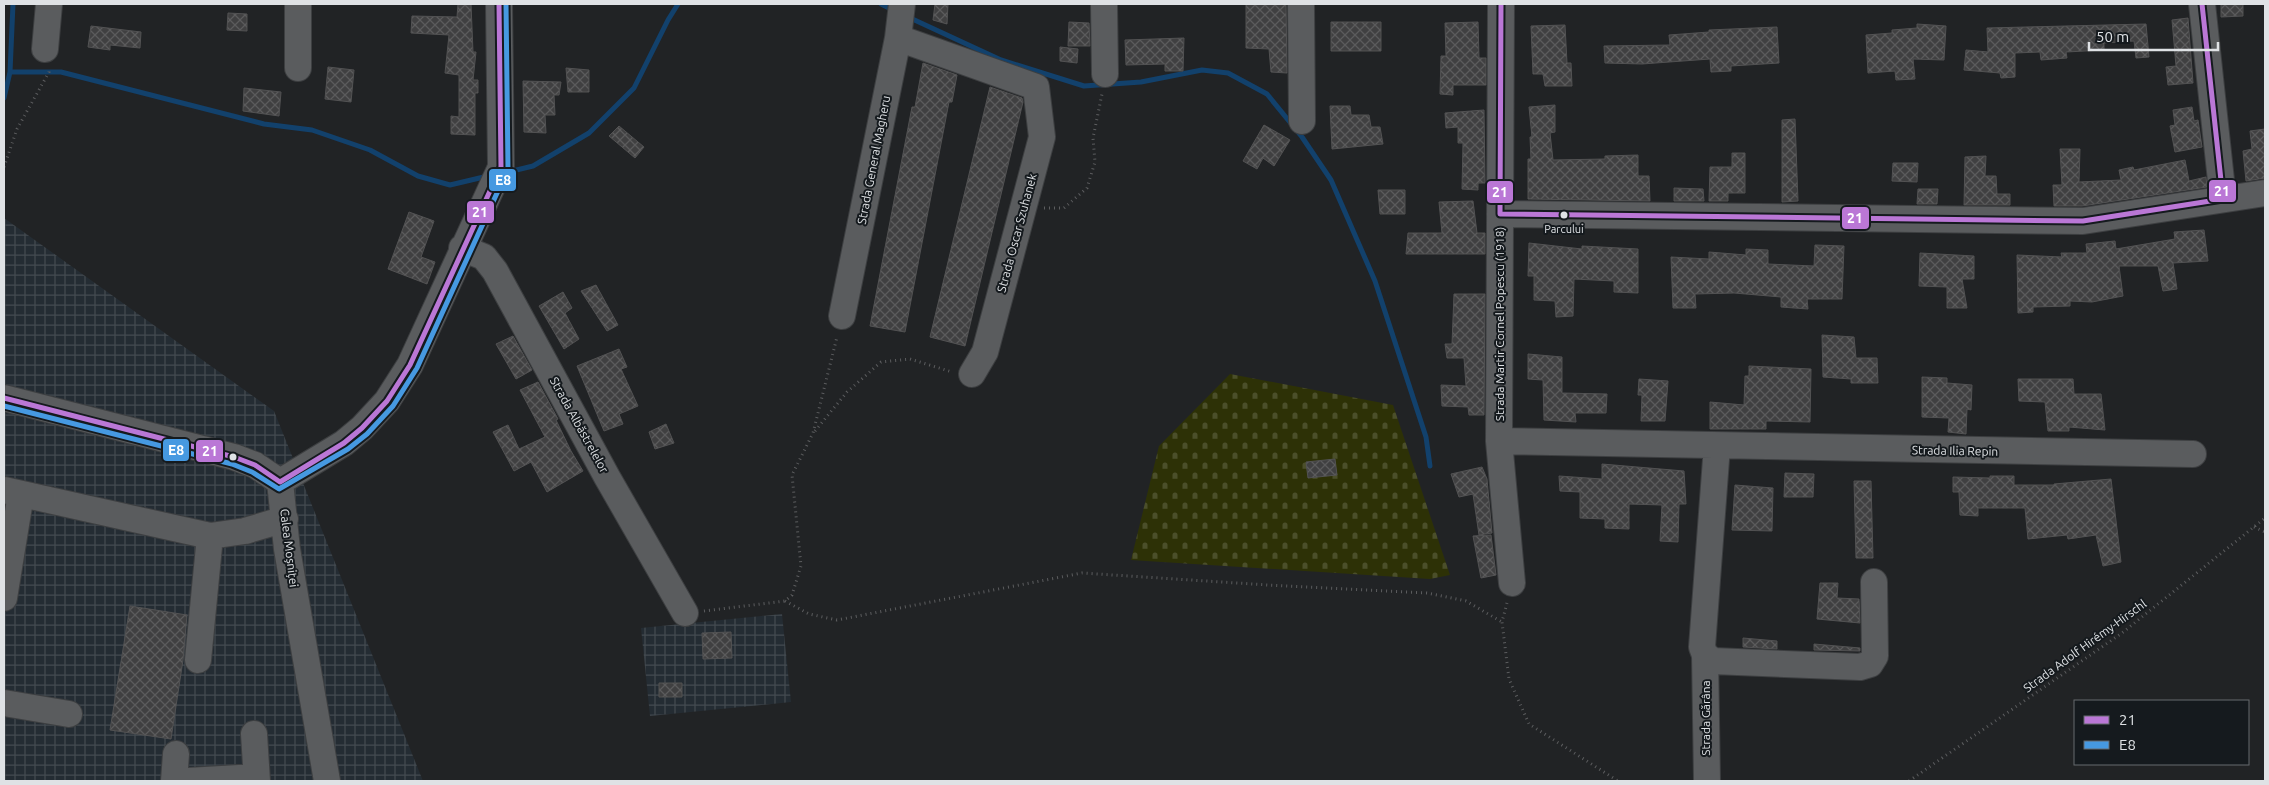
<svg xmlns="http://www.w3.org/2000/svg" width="2269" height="785" font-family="Ubuntu,sans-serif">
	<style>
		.industrial { fill: url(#industrial-grid) }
		.cemetery { fill: url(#cemetery-stones) }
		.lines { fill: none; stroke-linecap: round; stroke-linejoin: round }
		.stream { stroke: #12416c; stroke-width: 5 }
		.building { fill: url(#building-cross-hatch); stroke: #525253 }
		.minor-casing { stroke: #3d3f41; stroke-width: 28 }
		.path { stroke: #5c5d5f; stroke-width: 3; stroke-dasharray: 1 4; stroke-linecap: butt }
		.minor { stroke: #5a5c5e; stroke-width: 26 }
		.bus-1-casing { stroke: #151a1e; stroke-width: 9 }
		.bus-2-casing { stroke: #151a1e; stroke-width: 9 }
		.bus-1 { stroke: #ba77d6; stroke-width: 5 }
		.bus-2 { stroke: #4699e1; stroke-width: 5 }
		.bus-dot { fill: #dfe2e5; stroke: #151a1e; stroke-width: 2 }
		.labels { text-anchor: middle; stroke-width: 4; stroke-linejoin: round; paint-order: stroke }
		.bus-label { font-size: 11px; fill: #dfe2e5; stroke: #151a1e }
		.street-label { font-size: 12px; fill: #dfe2e5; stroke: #151a1e }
		.line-badge { stroke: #151a1e; stroke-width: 2 }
		.badge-label { font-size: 14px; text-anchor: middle; font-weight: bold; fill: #fff }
	</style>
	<defs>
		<pattern id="industrial-grid" width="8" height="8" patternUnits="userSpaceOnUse" patternTransform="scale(1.25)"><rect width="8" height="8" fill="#242c33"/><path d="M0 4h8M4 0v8" fill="none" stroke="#434a50"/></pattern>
		<pattern id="cemetery-stones" width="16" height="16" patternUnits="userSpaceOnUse" patternTransform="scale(1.25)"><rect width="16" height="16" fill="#2d3106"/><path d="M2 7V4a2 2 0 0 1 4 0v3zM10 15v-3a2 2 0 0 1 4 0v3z" fill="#4b4f2a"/></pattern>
		<pattern id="building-cross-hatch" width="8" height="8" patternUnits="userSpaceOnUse" patternTransform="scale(1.25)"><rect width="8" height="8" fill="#404041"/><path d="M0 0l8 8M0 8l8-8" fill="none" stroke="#5b5b5c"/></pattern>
	</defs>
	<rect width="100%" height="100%" fill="#212325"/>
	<path class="industrial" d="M4,218L274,411L423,781H4Z
		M782,614L791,702L650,716L641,628Z"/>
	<path class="cemetery" d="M1230,374L1393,405L1450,575L1430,579L1131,560L1159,446Z"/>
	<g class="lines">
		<path class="stream" d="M881,4L893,10
			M908,17L1001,60L1084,86L1141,82L1202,70L1228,73L1267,94L1302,137L1331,180L1375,281L1426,437L1430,466
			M10,72H61L264,124L312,130L370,150L418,176L450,185L488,176
			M4,98L10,72L13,4
			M508,172L533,166L589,133L634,88L668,20L678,4"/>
	</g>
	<path class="building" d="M458,4H471L473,52H476L473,80H478V93H475V135L451,134V116L459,117V75L445,73L449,35L411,33L412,16L457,17Z
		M935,4H948L947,24L933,20Z
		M1246,4H1286L1287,73L1271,72L1269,49L1246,48Z
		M2221,4H2243V16L2221,17Z
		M228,13L247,14V31L227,30Z
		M2188,18L2193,83L2168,85L2166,67L2176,66L2172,20Z
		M1069,22L1089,23L1090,46H1068Z
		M1331,22H1381V51H1331Z
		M1478,22L1479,58H1486V85H1453V95L1440,94L1441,56H1446L1445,23Z
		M1917,24L1946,26L1944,60L1913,59L1915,79L1896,80L1895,71L1868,73L1866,35L1892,33V30L1917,28Z
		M2146,24L2149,57L2136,58L2134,41L2104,43V50L2066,52L2067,58L2041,60L2040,52L2015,53V77L2001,78L2000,73L1964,70L1966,50L1988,52L1987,28Z
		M1565,25L1567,63H1571L1572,86H1545L1543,74H1533L1531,26Z
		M91,26L141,32L140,48L110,45V50L88,47Z
		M1777,27L1779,63L1731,66V71L1711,72L1710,59L1642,64L1605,63L1604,46L1670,45L1669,35L1709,32V30Z
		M1184,38L1183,71H1165V64L1126,65L1125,40Z
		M1060,47L1078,49L1077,63L1060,61Z
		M923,63L957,75L952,102H949L905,332L870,326L912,107H915Z
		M328,67L354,70L351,102L325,99Z
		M566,68L589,70V92H568Z
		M523,81L561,82L559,95H554L555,115H545L546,133L524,132Z
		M990,87L1022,98L1023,102L965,346L930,337Z
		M244,88L281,92L279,116L243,111Z
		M1555,105V132L1550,133L1553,160L1605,159V156L1638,155V176H1649L1650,201L1528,199V159H1531L1530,137H1532L1529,107Z
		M1330,106H1350L1351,115H1369L1371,127H1380L1383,144L1332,149Z
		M2192,107L2194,121L2198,120L2202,147L2175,152L2170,126L2175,125L2173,110Z
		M1484,110L1485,183H1478V190L1462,189L1463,143H1458V127L1446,128L1445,113Z
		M1795,119L1798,201L1782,202V120Z
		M1264,125L1290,140L1274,166L1263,158L1257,169L1243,161Z
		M619,126L644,147L635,158L609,136Z
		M2265,129V178L2246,181L2243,151L2252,149L2250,131Z
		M2060,149H2080L2079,182L2121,180L2119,170L2133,167L2134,170L2185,160L2189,181L2206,177L2207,187L2082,206H2054L2053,185H2062Z
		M1732,153H1745V193H1728V201H1709L1710,167H1732Z
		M1986,156L1985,176H1996L1997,194H2010V205H1964L1965,157Z
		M1893,163H1918L1917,182L1892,181Z
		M1674,188L1703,189L1704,201H1674Z
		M1918,189H1938L1937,204H1917Z
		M1378,190H1405V214H1380Z
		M1473,201L1477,233H1485V254H1406L1408,233H1442L1439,202Z
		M409,212L434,221L421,257L435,262L427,284L388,269Z
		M2204,230L2208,261L2173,263L2177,289L2163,291L2158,266H2119L2123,296L2092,302L2070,301V306L2033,307V312L2018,313L2017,255L2062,257L2061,253H2087L2086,244L2115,241L2116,249L2175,239L2174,232Z
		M1529,243L1582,249V246L1638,249V293L1614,292V281L1574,279L1573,316L1556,317L1555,301L1534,300V276H1528Z
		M1815,245L1844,246L1842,299H1807L1808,309L1781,307V297L1734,293L1695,294L1696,308H1673L1671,257L1709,259V252L1746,255V249L1768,250V264L1814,266Z
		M1920,253L1974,256V279H1962L1967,308H1947V287L1919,286Z
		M596,285L618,325L607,331L581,291Z
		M563,292L572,308L565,313L579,339L564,349L539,306Z
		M1454,294H1485L1484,415H1469L1468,407L1442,406L1441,385L1466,386L1464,358H1447L1445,344H1452Z
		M1822,335L1854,337L1856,358H1877L1878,383H1851V379L1823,377Z
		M513,336L532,370L516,379L496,344Z
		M619,349L627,367L621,369L638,406L619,414L623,424L604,431L577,366Z
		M1528,354L1562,357V393L1607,394L1606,413H1575L1576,422L1544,420L1543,380L1528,379Z
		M1749,366L1811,369L1810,422L1766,421V429H1710V402L1744,405L1745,376H1749Z
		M1922,377L1947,378V383L1972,385L1971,410L1967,409L1966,434L1948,432L1949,418L1922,417Z
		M1639,379L1668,381L1665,421H1641L1642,395H1638Z
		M2018,379H2073L2074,394H2101L2105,430L2069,427V431H2048L2045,402L2019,401Z
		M538,382L558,419L556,420L571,451L583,471L547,492L531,462L514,471L493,432L508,425L519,449L545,437L520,390Z
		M666,424L674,443L655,449L649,432Z
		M1335,459L1337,475L1308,478L1306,462Z
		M1602,464L1684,471L1686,504H1679L1678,542L1660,541L1662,505L1629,504V529L1605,528V519L1580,518V492L1560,491L1559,476L1602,479Z
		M1482,467L1487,479L1492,533L1479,535L1473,494L1459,497L1451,474Z
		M1785,473L1814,474L1813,497H1784Z
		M1990,476H2014V485H2054V484L2111,479L2121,562L2103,566L2096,535L2068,539L2067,535L2028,539L2025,508H1978V516L1960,515L1959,492H1953V477L1990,478Z
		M1854,481H1871L1873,558H1856Z
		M1735,485L1773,488L1772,531L1732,530Z
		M1491,535L1496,575L1481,578L1473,536Z
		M1820,583H1838L1837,598L1859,599L1860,623L1817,619Z
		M130,606L187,615L183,660L171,739L110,730Z
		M731,632L732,658L703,659L702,633Z
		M1743,638L1777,641V649L1743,647Z
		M1814,644L1860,648V651L1814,650Z
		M659,683H682V697H659Z"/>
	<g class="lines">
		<g class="minor-casing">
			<path id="minor" d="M298,4V68
				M1104,4L1105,74
				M1301,4L1302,121
				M1501,4L1499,441L1512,583
				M2202,4L2223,199
				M898,38L1036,87L1042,137L985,352L972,374
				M45,49L49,4
				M1500,214L2083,221L2265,193
				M462,248L484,257L495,271L607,477L685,613
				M842,316L898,38L902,4
				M4,398L234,457L255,465L280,482L287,549L327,781
				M1499,441L2193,454
				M1717,446L1702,647L1705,655L1713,661L1860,667L1870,664L1875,656L1874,582
				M280,482L344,443L362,428L387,401L410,365L501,167L499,4
				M4,490L210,536L245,531L285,519
				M4,598L21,494
				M1705,655L1707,781
				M198,660L210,536
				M4,703L69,714
				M254,734L257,781
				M174,781L176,754
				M188,781L256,777"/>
		</g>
		<path class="path" d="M4,167L17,129L49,72V69
			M1044,208H1064L1087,188L1095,162L1093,138L1102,94
			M815,431L847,392L881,362L910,359L952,372
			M2254,527L2265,532
			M785,601L809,614L837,620L1082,573L1268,585L1427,593L1466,601L1502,622
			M1507,603L1502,622L1509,679L1529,724L1618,781
			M704,611L785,601L792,595L801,566L792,475L813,433L837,337
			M1909,781L2122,633L2265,518"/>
		<use href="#minor" class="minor"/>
		<g class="bus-1-casing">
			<path id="bus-1" d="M1501,4L1500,214L2083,221L2223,199L2202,4
				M4,398L234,457L255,465L280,482L344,443L362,428L387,401L410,365L501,167L499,4"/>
		</g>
		<g class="bus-2-casing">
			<path id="bus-2" d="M4,406L232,464L252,472L279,489L348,449L367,434L393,406L417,368L508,169L506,4"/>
		</g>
		<use href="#bus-1" class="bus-1"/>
		<use href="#bus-2" class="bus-2"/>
	</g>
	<g class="bus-dot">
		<circle cx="1564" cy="215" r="4.5"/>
		<circle cx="233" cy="457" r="4.5"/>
	</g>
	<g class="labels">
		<g class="bus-label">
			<text x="1564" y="233">Parcului</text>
		</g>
		<g class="street-label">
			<text transform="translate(874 160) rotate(-79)" y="4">Strada General Magheru</text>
			<text transform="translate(1017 233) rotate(-75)" y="4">Strada Oscar Szuhanek</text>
			<text transform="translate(1500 324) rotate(-90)" y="4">Strada Martir Cornel Popescu (1918)</text>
			<text transform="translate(579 425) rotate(61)" y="4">Strada Albăstrelelor</text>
			<text transform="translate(1955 451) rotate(1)" y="4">Strada Ilia Repin</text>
			<text transform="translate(289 548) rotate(83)" y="4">Calea Moșniței</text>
			<text transform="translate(2085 646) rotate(-36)" y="4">Strada Adolf Hirémy-Hirschl</text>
			<text transform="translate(1706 718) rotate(-90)" y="4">Strada Gărâna</text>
		</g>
	</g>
	<g class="line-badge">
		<rect x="488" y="168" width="29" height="24" rx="5" fill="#4699e1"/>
		<rect x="2208" y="179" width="29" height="24" rx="5" fill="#ba77d6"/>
		<rect x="1486" y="180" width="28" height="24" rx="5" fill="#ba77d6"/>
		<rect x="466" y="200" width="29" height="24" rx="5" fill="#ba77d6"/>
		<rect x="1841" y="206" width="29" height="24" rx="5" fill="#ba77d6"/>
		<rect x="162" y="438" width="28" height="24" rx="5" fill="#4699e1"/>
		<rect x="195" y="439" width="29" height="24" rx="5" fill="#ba77d6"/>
	</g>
	<g class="badge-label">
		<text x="503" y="185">E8</text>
		<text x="2222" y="196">21</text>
		<text x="1500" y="197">21</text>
		<text x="480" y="217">21</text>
		<text x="1855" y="223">21</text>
		<text x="176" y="455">E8</text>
		<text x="210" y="456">21</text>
	</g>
	<rect width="2269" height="785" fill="none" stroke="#dfe2e5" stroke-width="10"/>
	<rect x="2074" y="700" width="175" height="65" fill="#151a1e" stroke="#666a6e"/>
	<rect x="2084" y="716" width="25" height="8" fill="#ba77d6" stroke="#666a6e"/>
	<text x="2119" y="725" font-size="15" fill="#dfe2e5">21</text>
	<rect x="2084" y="741" width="25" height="8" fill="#4699e1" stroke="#666a6e"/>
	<text x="2119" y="750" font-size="15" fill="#dfe2e5">E8</text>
	<path d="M2089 42v8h129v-8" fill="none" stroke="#dfe2e5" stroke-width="2.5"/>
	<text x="2096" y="42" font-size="15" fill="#dfe2e5" stroke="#151a1e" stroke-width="4" paint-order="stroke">50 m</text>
</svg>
